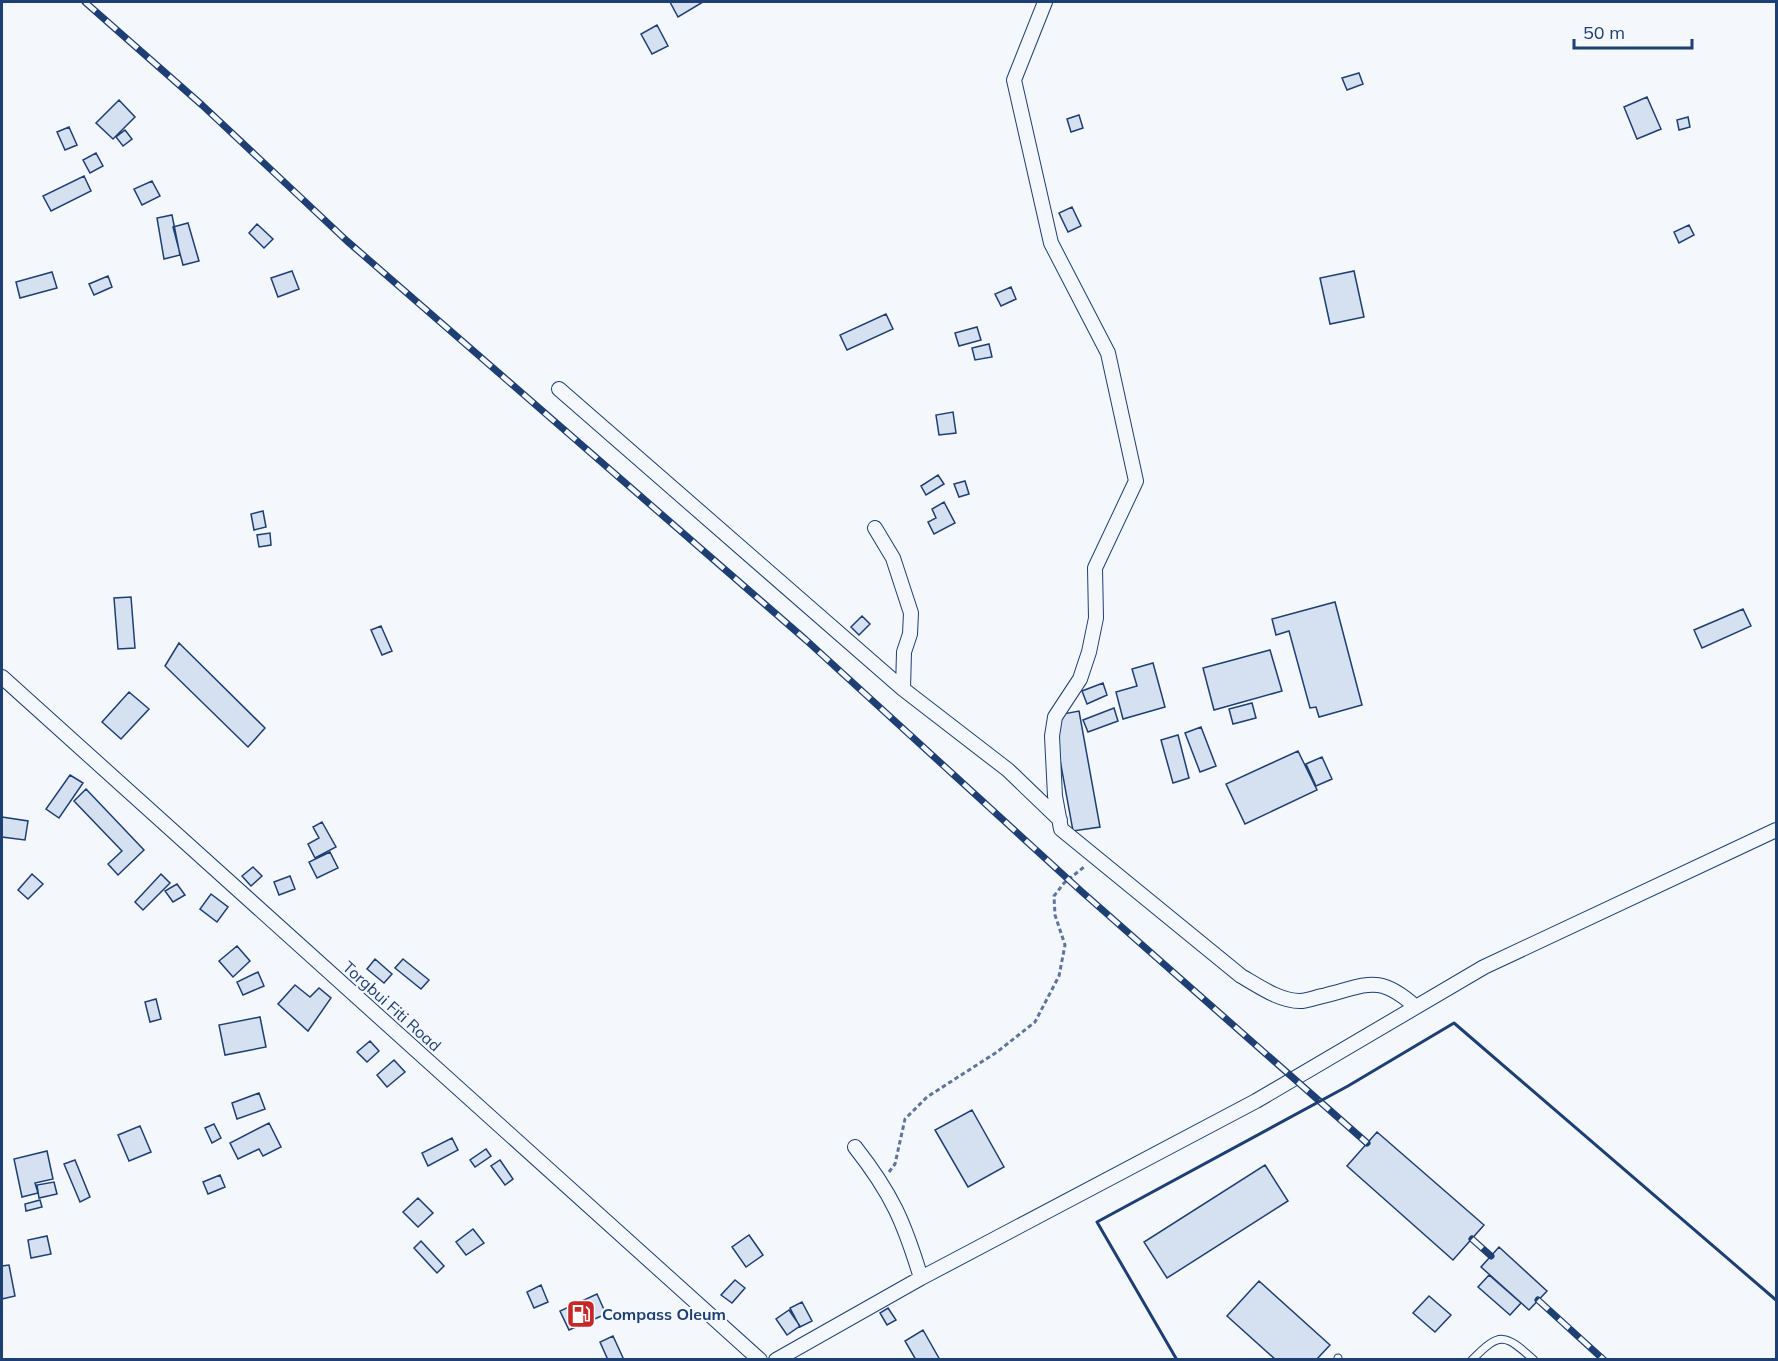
<svg xmlns="http://www.w3.org/2000/svg" width="1778" height="1361" font-family="Mulish,sans-serif">
	<style>
		.building { fill: #d5e0f0; stroke: #1d3f73; stroke-width: 1.5 }
		.lines { fill: none; stroke-linecap: round; stroke-linejoin: round }
		.service-casing { stroke: #1d3f73; stroke-width: 9 }
		.minor-casing { stroke: #1d3f73; stroke-width: 16 }
		.path { stroke: #5e769c; stroke-width: 3; stroke-dasharray: 4.5 3; stroke-linecap: butt }
		.service { stroke: #f4f7fb; stroke-width: 7 }
		.minor { stroke: #f4f7fb; stroke-width: 14 }
		.rail-casing { stroke: #1d3f73; stroke-width: 7 }
		.rail { stroke: #f4f7fb; stroke-width: 4.5; stroke-dasharray: 14; stroke-linecap: butt }
		.wall { stroke: #1d3f73; stroke-width: 3 }
		.labels { text-anchor: middle; stroke-width: 4.5; stroke-linejoin: round; paint-order: stroke }
		.street-label { font-size: 16px; fill: #1d3f73; stroke: #f4f7fb }
		.poi-label { font-size: 16px; font-weight: bold; fill: #1d3f73; stroke: #f4f7fb; text-anchor: start }
	</style>
	<rect width="100%" height="100%" fill="#f4f7fb"/>
	<path class="building" d="M670,2H703L678,17Z
		M657,25L668,46L652,54L641,34Z
		M1359,73L1363,84L1347,90L1342,78Z
		M1647,97L1661,129L1637,139L1624,107Z
		M119,100L135,117L113,139L96,123Z
		M1079,115L1083,128L1071,132L1067,119Z
		M1688,117L1690,127L1679,130L1677,120Z
		M69,127L77,145L65,150L57,132Z
		M125,130L132,139L123,146L116,137Z
		M96,153L103,166L90,173L83,160Z
		M84,176L91,191L51,211L43,196Z
		M152,181L160,196L142,205L134,189Z
		M1072,207L1081,226L1068,232L1059,213Z
		M172,215L180,255L164,259L157,218Z
		M188,223L199,261L183,265L173,227Z
		M257,224L273,239L264,248L249,233Z
		M1689,225L1694,235L1679,243L1674,232Z
		M292,271L299,289L278,297L271,278Z
		M1354,271L1364,317L1330,324L1320,278Z
		M52,272L57,288L20,298L16,282Z
		M108,276L112,287L94,295L89,284Z
		M1011,287L1016,299L1001,306L995,294Z
		M886,314L893,329L847,350L840,335Z
		M977,327L981,340L959,346L955,333Z
		M989,344L992,357L975,360L972,348Z
		M953,412L956,433L939,435L936,415Z
		M938,475L944,484L926,495L921,486Z
		M965,481L969,494L959,497L954,484Z
		M944,502L955,523L934,534L928,522L936,518L932,509Z
		M263,511L266,527L254,530L251,514Z
		M270,533L271,545L259,547L257,535Z
		M131,597L135,648L118,649L114,598Z
		M1335,602L1362,705L1319,717L1316,707L1310,708L1289,631L1276,635L1272,619Z
		M1743,609L1751,626L1702,648L1694,630Z
		M862,616L870,624L859,635L851,627Z
		M381,626L392,651L382,655L371,630Z
		M179,643L265,728L248,747L165,666Z
		M1270,650L1282,691L1214,710L1203,668Z
		M1153,663L1165,707L1123,719L1116,692L1137,686L1132,669Z
		M1103,683L1107,695L1087,704L1082,691Z
		M129,692L149,709L121,739L102,722Z
		M1252,703L1256,718L1233,724L1229,709Z
		M1114,708L1118,721L1088,732L1083,720Z
		M1079,711L1100,827L1073,831L1052,716Z
		M1201,727L1216,766L1200,772L1185,733Z
		M1178,735L1189,778L1173,783L1161,740Z
		M1298,751L1317,790L1245,824L1226,784Z
		M1322,757L1332,779L1316,786L1306,764Z
		M70,775L83,783L59,818L46,809Z
		M86,789L144,850L118,875L108,864L122,851L74,801Z
		M2,817L28,821L25,840L2,837Z
		M322,822L336,847L315,858L308,844L319,838L313,827Z
		M330,852L338,868L317,878L309,862Z
		M253,867L262,876L251,886L242,876Z
		M32,874L43,884L28,899L18,890Z
		M161,874L170,883L143,910L135,902Z
		M290,876L295,889L279,895L274,882Z
		M177,884L185,895L173,902L165,891Z
		M211,894L228,907L217,922L200,909Z
		M237,946L250,961L233,977L219,961Z
		M375,959L392,974L384,983L367,969Z
		M403,959L429,980L421,989L395,968Z
		M258,972L264,986L243,995L237,982Z
		M295,985L310,997L319,988L331,998L308,1031L278,1004Z
		M156,999L161,1019L150,1022L145,1002Z
		M260,1017L266,1047L225,1055L219,1025Z
		M370,1041L379,1051L367,1062L357,1052Z
		M394,1060L405,1072L387,1087L377,1075Z
		M259,1093L265,1109L237,1119L232,1103Z
		M972,1110L1004,1167L968,1187L935,1130Z
		M269,1123L281,1147L263,1156L259,1149L238,1159L230,1143Z
		M214,1124L221,1138L212,1143L205,1128Z
		M140,1126L151,1152L129,1161L118,1135Z
		M1377,1132L1484,1225L1453,1260L1347,1166Z
		M452,1138L458,1150L428,1166L422,1153Z
		M486,1149L491,1156L475,1167L470,1160Z
		M47,1151L53,1179L35,1183L38,1193L22,1197L14,1159Z
		M75,1160L90,1197L80,1202L64,1164Z
		M500,1160L513,1179L505,1185L491,1166Z
		M1265,1165L1288,1201L1167,1278L1144,1242Z
		M220,1175L225,1187L208,1194L203,1182Z
		M54,1182L57,1194L39,1198L37,1185Z
		M418,1198L433,1213L418,1227L403,1212Z
		M40,1200L42,1207L26,1211L25,1204Z
		M473,1229L484,1243L466,1255L456,1242Z
		M749,1235L763,1255L746,1267L732,1247Z
		M47,1236L51,1254L31,1258L28,1240Z
		M421,1241L444,1266L437,1273L414,1248Z
		M1499,1247L1547,1291L1529,1310L1481,1267Z
		M9,1265L15,1296L2,1299V1266Z
		M1489,1275L1521,1303L1510,1315L1478,1287Z
		M735,1280L745,1288L732,1303L721,1295Z
		M1259,1281L1330,1345L1316,1360H1276L1227,1316Z
		M541,1285L548,1302L534,1308L527,1292Z
		M597,1294L606,1314L569,1330L560,1311Z
		M1429,1296L1451,1315L1435,1332L1413,1313Z
		M802,1302L812,1321L800,1327L790,1308Z
		M888,1308L896,1320L887,1325L880,1313Z
		M789,1310L800,1326L787,1335L776,1319Z
		M923,1330L940,1360H916L905,1341Z
		M613,1336L624,1360H608L600,1342Z"/>
	<g class="lines">
		<g class="service-casing">
			<path id="service" d="M1338,1360V1358
				M1472,1360C1500,1331 1505,1334 1534,1360"/>
		</g>
		<g class="minor-casing">
			<path id="minor" d="M1045,2L1014,80L1051,243L1108,353L1136,481L1095,568L1096,618L1089,652L1080,679L1055,717L1052,736L1055,796L1061,829L1241,976C1259,986 1279,1001 1300,1001C1308,1001 1316,997 1323,996C1368,985 1378,973 1416,1007
				M559,389L903,689L1008,770L1060,820
				M875,528L893,558L911,613L910,634L904,652L903,689
				M2,677L760,1360
				M855,1147C892,1194 904,1222 921,1278
				M776,1360L921,1278L1256,1101L1484,967L1776,830"/>
		</g>
		<path class="path" d="M889,1172L895,1164L905,1119L927,1097L997,1052L1035,1022L1059,976L1065,945L1055,915L1054,896L1064,883L1084,867"/>
		<use href="#service" class="service"/>
		<use href="#minor" class="minor"/>
		<g class="rail-casing">
			<path id="rail" d="M85,2L202,105L347,241L806,640L1081,891L1367,1143
				M1472,1239L1491,1256
				M1538,1300L1604,1360"/>
		</g>
		<use href="#rail" class="rail"/>
		<path class="wall" d="M1177,1360L1097,1222L1348,1086L1454,1023L1776,1300"/>
	</g>
	<defs>
		<g id="fuel-square" transform="scale(1.5)"><rect x="-9" y="-9" width="18" height="18" rx="4" fill="#c62828" stroke="#f4f7fb"/><path d="M-5.5-6h7V0h2V4h1.3V-2.5L3-4.5l.8-.8L6-3V5H2.5V1h-1V6h-7ZM-4.2-4.7v3.2H.2V-4.7Z" fill="#fff"/></g>
	</defs>
	<g fill-rule="evenodd">
		<use href="#fuel-square" x="581" y="1314"/>
	</g>
	<g class="labels">
		<g class="street-label">
			<text transform="translate(392 1006) rotate(42)" y="6">Torgbui Fiti Road</text>
		</g>
		<g class="poi-label">
			<text x="602" y="1320">Compass Oleum</text>
		</g>
	</g>
	<rect width="1778" height="1361" fill="none" stroke="#1d3f73" stroke-width="6"/>
	<path d="M1574 39v9h118v-9" fill="none" stroke="#1d3f73" stroke-width="3"/>
	<text x="1583" y="39" font-size="18" fill="#1d3f73" stroke="#f4f7fb" stroke-width="4.5" paint-order="stroke">50 m</text>
</svg>
